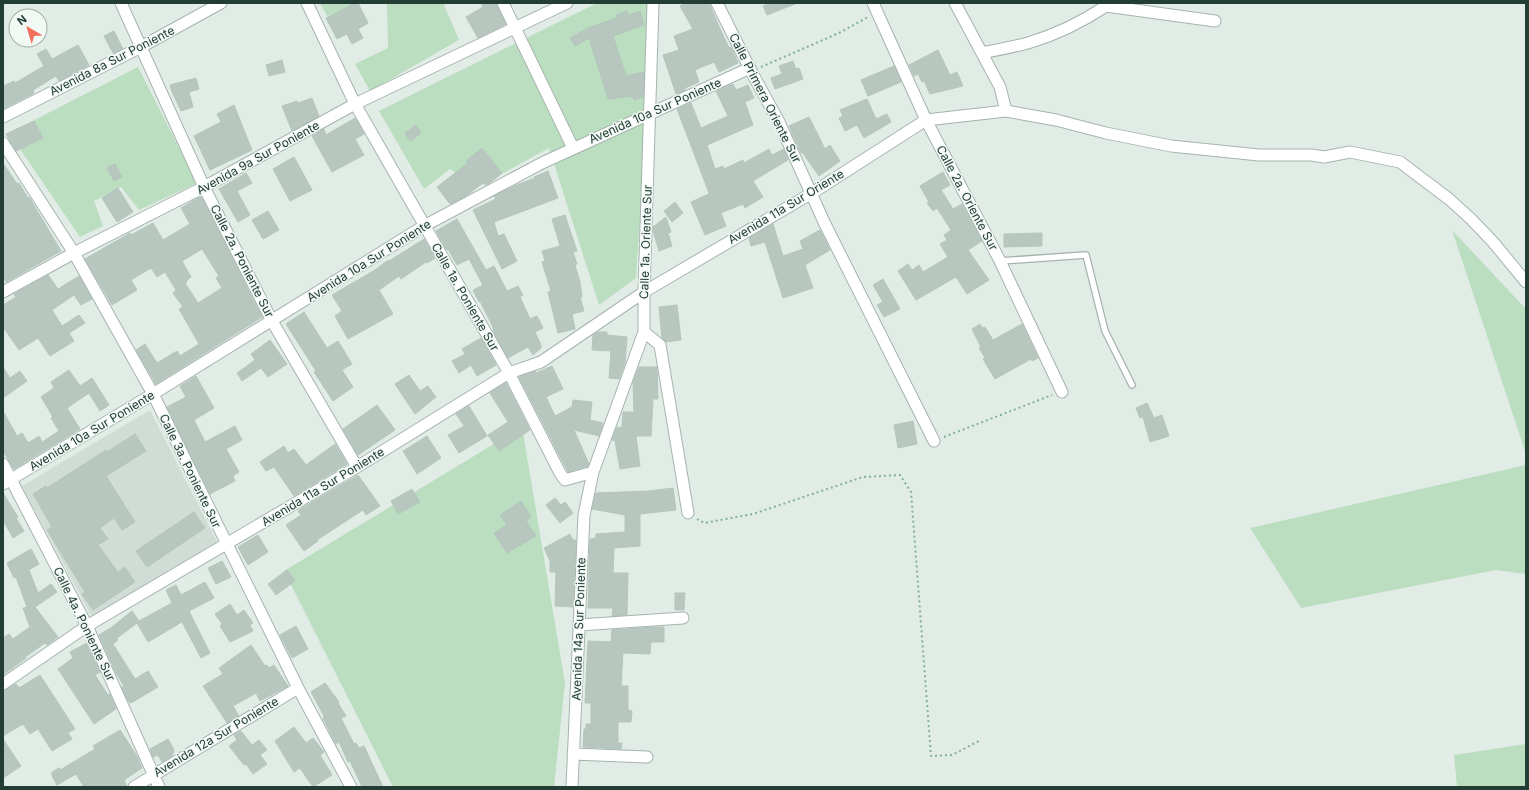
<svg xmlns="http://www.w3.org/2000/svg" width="1529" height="790" font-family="Inter,sans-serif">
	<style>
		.built { fill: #d0dcd5 }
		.green { fill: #bbddc0 }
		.building { fill: #b7c7bf; stroke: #b4c6bd; fill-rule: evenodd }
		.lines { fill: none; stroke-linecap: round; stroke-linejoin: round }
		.lane-casing { stroke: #a5b4ad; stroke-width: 8 }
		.street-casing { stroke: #a5b4ad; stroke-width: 13 }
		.path { stroke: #82b09d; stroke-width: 2; stroke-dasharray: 2 3; stroke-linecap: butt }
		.lane { stroke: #fff; stroke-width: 5.5 }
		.street { stroke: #fff; stroke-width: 11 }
		.labels { text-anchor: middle; stroke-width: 3; stroke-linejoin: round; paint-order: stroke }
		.street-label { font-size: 12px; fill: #223d33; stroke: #f2f9f5 }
	</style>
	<rect width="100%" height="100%" fill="#e2ece6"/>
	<path class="built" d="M150,410L218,544L92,617L22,486Z"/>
	<path class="green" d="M320,3H358L327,16Z
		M387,3H447L444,5L459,40L370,91L355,64L388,48Z
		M597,3H655L636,278L599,305L549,148L476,188L450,169L424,189L379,111Z
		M138,67L197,183L139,210L121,187L94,201L103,226L80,237L9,133Z
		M1452,230L1526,309V454Z
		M522,427L565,683L554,787H393L284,571Z
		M1526,465V574L1496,570L1301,608L1250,528Z
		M1526,744V787H1457L1454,755Z"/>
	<path class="building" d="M355,3H358L368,23L358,29L363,38L352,44L347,34L337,39L326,18Z
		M481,3H496L506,24L478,38L466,17L483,7Z
		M685,3H709L721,31L729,48L731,47L738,63L719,72L714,62L695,70L699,82L685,88V90L676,94L663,55L679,50L674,36L693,29L680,6Z
		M770,3H795V4L767,15L763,6Z
		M627,11L628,15L640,11L644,25L613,36L626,76L644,72L643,97L634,100L633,96L608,99L589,38L575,46L570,38L588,28L617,18L616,15Z
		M114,31L123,49L113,53L104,36Z
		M78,45L89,65L59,81L56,76L33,90L34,93L3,109V86L14,81L15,83L44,66L37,54L46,49L52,59Z
		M938,50L950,75L957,72L963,86L930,94L924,81L922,82L918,74L914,76L909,65Z
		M282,60L285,72L269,76L266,65Z
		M793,61L796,69L799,68L803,79L775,89L771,78L782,74L779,66Z
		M894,66L901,82L868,96L861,80Z
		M196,78L199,89L189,92L193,107L181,111L172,92L170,85Z
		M733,84L736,90L748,85L754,98L745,102L753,125L707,145L715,169L723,166L724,169L743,160L744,163L769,149L772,155L784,149L788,160L753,181L763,197L745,208L743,204L721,213L726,226L705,235L691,202L709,194V193L677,109L691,103L701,128L728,116L716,91Z
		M312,98L319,116L292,131L282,106L297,101L298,103Z
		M867,99L876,119L887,114L891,122L864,138L857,125L845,131L839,118L843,116L840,110Z
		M234,105L252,150L210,170L194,136L221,122L217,114Z
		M809,117L825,149L830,145L840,161L819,176L802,152L801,153L789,126Z
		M355,118L364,134L355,139L364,155L332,172L312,136L324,129L326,135Z
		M34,121L43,138L16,151L6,134Z
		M416,125L421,133L410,141L405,133Z
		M482,148L502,173L491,182L486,185L483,183L466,196L450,204L437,187L468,163L466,161Z
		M294,157L312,190L290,201L273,169Z
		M3,163L17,184L19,183L28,198L29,197L61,251L6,282L3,277Z
		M115,164L122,177L114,181L107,168Z
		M548,171L558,198L494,222L498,236L504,234L517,261L502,269L473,210L496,199L494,196L514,186L535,178L534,177Z
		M943,172L950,185L941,190L953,209L962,204L982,241L968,250L989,280L967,294L956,277L916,300L898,271L908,264L912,270L919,265L923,272L948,257L940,244L947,240L944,235L951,230L937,208L933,211L927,203L929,202L920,186Z
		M246,173L252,183L237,191L250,215L238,222L219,189Z
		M118,188L133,212L117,222L102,198Z
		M201,196L262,317L156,384L136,350L145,344L157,363L177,351L180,356L199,344L179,309L183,307L173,293L176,290L165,272L157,277L151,268L131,280L137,290L112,305L85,259L130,233L131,235L153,223L163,240L190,224L181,208ZM202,249L219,276L216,278L222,288L198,303L185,283L187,282L186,281L191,277L182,261Z
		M675,202L683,213L672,222L664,211Z
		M268,211L279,230L263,239L252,220Z
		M565,215L577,251L573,252L577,264L575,265L580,282L582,297H580L584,311L572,314L575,329L558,333L548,292L551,291L542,262L545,261L542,251L560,246L552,219Z
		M666,217L671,232L668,233L672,246L659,251L653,231V227Z
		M457,219L486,270L494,266L507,291L518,286L523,295L520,297L530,319L537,316L543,328L535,332L541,345V348L533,355L528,347L508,358L493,331L494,330L492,325L480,301L479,302L473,290L483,285L469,259L457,265L448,249L447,250L436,231Z
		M773,224L783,256L803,249L800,241L820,230L830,250L805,265L813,288L783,298L765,242L751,246L749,238Z
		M1042,233V246L1004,247V234Z
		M424,239L435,258L427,263L426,262L401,279L399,276L379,290L393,314L348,339L335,316L342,311L332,295L375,270L388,260L389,261Z
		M48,275L58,289L79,276L92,299L81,305L74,295L52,310L62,326L79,315L85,323L69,333L74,341L50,356L38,338L19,350L3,327V305L16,297L14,294Z
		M883,279L900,309L884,317L877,305L883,302L873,285Z
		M677,305L681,340L666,342L662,338L659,307Z
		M304,312L327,348L338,341L352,364L342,370L353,387L333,401L314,372L316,371L286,324Z
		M980,324L982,328L985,327L993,340L1022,324L1038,358L1032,361L1031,359L995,379L983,359L985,358L979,348L981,347L972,329Z
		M598,332H607V335L627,337L625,363L619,379L609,378L611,351L592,350L593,335Z
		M481,338L496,365L477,376L471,365L459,373L452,361L465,354L462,349Z
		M270,340L287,364L268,377L261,368L242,381L237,373L255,360L251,354Z
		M552,366L563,389L546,397L555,416L572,407L573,400L592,402L590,420L603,423L599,436L574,430L589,464L588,466L584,467L568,472L519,377L535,371L536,373Z
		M3,367L10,378L20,371L27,381L3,398Z
		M639,367H657L658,399H653L651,436H636L640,466L620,469L615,441L612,440L617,427L622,428L623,412H634L633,382Z
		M69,370L80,386L92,378L109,405L100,411L89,393L67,408L80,429L14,469L3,451V411L17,436L22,433L28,443L39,436L42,442L59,431L51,418L53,417L41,397L54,388L51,382Z
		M409,375L420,391L428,386L436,397L415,414L395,384Z
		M196,376L214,408L194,420L205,442L235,426L242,440L226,449L239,472L233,476L235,481L210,494L167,407L186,397L180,386Z
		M506,383L530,430L499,451L488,435L508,422L490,393Z
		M1147,403L1154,418L1162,415L1169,436L1150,442L1143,417L1140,418L1136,408Z
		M377,405L395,430L358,455L343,429Z
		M469,406L487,436L459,453L448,435L464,426L456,414Z
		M913,421L917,444L898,448L894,425Z
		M135,434L146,451L106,476L135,522L122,530L114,518L100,528L108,539L98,545L118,572L125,567L135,582L93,610L82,594L85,592L47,530L52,527L33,494L46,486L47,488L106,450L107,452Z
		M427,436L441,458L417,474L403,451Z
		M335,444L347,464L294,496L274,467L266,471L260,462L284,446L288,453L294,449L306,465Z
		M358,475L380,506L366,515L363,510L317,540L318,541L304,551L286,525L301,515L298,511L302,508Z
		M673,488L676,510L640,514V546L614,548L613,573H628L627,615L612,616L613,608H588L590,539L596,538V534L625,532V515L592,509L596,493L648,491Z
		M412,489L420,502L398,514L391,501Z
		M3,493L18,517L16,518L24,531L13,538L3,520Z
		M555,498L561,505L565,502L573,513L560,523L546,505Z
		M521,501L531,517L526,521L536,536L507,553L494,533L507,525L500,515Z
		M194,512L205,528L147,567L136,551Z
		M570,534L573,540H576L573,607L555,606L556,572H550V561L544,548Z
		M258,535L268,552L248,565L238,547Z
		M31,549L39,564L29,570L38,593L51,584L57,592L35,607L58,637L47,645L45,643L25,657L26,658L3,675V638L9,634L13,639L30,627L23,608L27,607L16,577L14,578L7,563Z
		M222,561L231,577L216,584L208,568Z
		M287,570L295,581L276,595L268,584Z
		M205,582L214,598L189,611L210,653L201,658L182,622L148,642L137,623L117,638L118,640L113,644L135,679L148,671L158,687L131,703L128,701L122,687L124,686L116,673L99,635L112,627L132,611L139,621L172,603L166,590L176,585L181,595Z
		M675,593H685L684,610H675Z
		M230,604L237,615L244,610L253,623L250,625L253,631L230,642L220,626L222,624L215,614Z
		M296,626L308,649L292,658L280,635Z
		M654,627H664V642H651L650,654L623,653L621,686H628V710L632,711L631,722H618V743H622L621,749L583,747L584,729H586V724H591V703H585L588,641L611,642L612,630Z
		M87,643L100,672L95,675L108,695L110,694L116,709L94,724L58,669L73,658L70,652Z
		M251,645L265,666L267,665L269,668L274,665L288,686L260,701L256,693L233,706L239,716L227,723L203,686L223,674L219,668Z
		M40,675L75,729L68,733L72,739L52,751L38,729L30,734L23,724L3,736V691L16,684L19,688Z
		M325,683L339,702L338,703L346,716L341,718L354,744L356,743L359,748L364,746L383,787H362L350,761L348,762L339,742L336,744L323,718L324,716L311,692Z
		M294,727L306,743L313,738L324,752L320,755L332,775L313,787L300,768L294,772L275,741Z
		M120,730L137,756L142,768L124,780L127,787H84L76,774L57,785L52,776V772L59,768L60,770L95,749L93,746Z
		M241,731L252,745L259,740L267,750L260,755L267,764L253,774L246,764L244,765L229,746L237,740L234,735Z
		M3,739L21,766L3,778Z
		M168,739L174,750L172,756L162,762L158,755L153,757L150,749Z"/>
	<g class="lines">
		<g class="lane-casing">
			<path id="lane" d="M1000,261L1086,255L1105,331L1132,385"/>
		</g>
		<g class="street-casing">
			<path id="street" d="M121,3L204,187L272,321L357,467
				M307,3L355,104L509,373L560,473L565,480L593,472
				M503,3L573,148
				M717,3L751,71L779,122L824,222L934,441
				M873,3L926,120L1000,261L1062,392
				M955,3L1000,87L1006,111
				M982,53C997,50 1013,47 1028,43C1055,35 1082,22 1106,6L1215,21
				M3,117L141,47L221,3
				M3,143L74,253L153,394L298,688L351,787
				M3,292L74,253L204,187L355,104L567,3
				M644,332L660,345L688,513
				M3,464L87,626L159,787
				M3,484L153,394L424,226L542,163L750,68
				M579,625L683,618
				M3,684L87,626L357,467L509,373L541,362L644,292L812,193L926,120L1006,111L1056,120L1106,133L1171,146L1259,155H1311L1324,157L1350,152L1400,162L1449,199L1471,219L1493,242L1526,282
				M573,754L647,757
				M134,787L298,688
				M572,787L584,515L593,472L644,332V292L653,3"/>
		</g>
		<path class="path" d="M761,67L839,33L868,17
			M944,437L1052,395
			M697,519L704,523L753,514L863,477L900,475L911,492L931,756L952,755L979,741"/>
		<use href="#lane" class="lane"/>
		<use href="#street" class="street"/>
	</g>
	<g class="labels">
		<g class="street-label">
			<text transform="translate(112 61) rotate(-27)" y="4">Avenida 8a Sur Poniente</text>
			<text transform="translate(765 98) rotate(63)" y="4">Calle Primera Oriente Sur</text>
			<text transform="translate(655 111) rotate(-24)" y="4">Avenida 10a Sur Poniente</text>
			<text transform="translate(258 158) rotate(-29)" y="4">Avenida 9a Sur Poniente</text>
			<text transform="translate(967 198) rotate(62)" y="4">Calle 2a. Oriente Sur</text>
			<text transform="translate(786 207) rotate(-31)" y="4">Avenida 11a Sur Oriente</text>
			<text transform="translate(646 242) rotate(-88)" y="4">Calle 1a. Oriente Sur</text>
			<text transform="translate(242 261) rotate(63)" y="4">Calle 2a. Poniente Sur</text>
			<text transform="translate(369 261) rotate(-32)" y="4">Avenida 10a Sur Poniente</text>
			<text transform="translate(465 297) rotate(60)" y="4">Calle 1a. Poniente Sur</text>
			<text transform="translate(92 431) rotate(-31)" y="4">Avenida 10a Sur Poniente</text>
			<text transform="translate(190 471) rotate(64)" y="4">Calle 3a. Poniente Sur</text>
			<text transform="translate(323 487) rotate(-31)" y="4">Avenida 11a Sur Poniente</text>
			<text transform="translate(84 624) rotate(64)" y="4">Calle 4a. Poniente Sur</text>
			<text transform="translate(579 629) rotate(-88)" y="4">Avenida 14a Sur Poniente</text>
			<text transform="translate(216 737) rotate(-31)" y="4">Avenida 12a Sur Poniente</text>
		</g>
	</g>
	<rect width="1529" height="790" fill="none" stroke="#223d33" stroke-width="8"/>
	<g transform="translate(28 28) rotate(322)"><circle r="19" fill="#f2f9f5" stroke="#9faea7"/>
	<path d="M0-3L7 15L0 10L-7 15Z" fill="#f1705b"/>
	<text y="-6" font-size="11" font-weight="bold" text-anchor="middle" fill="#223d33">N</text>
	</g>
</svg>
